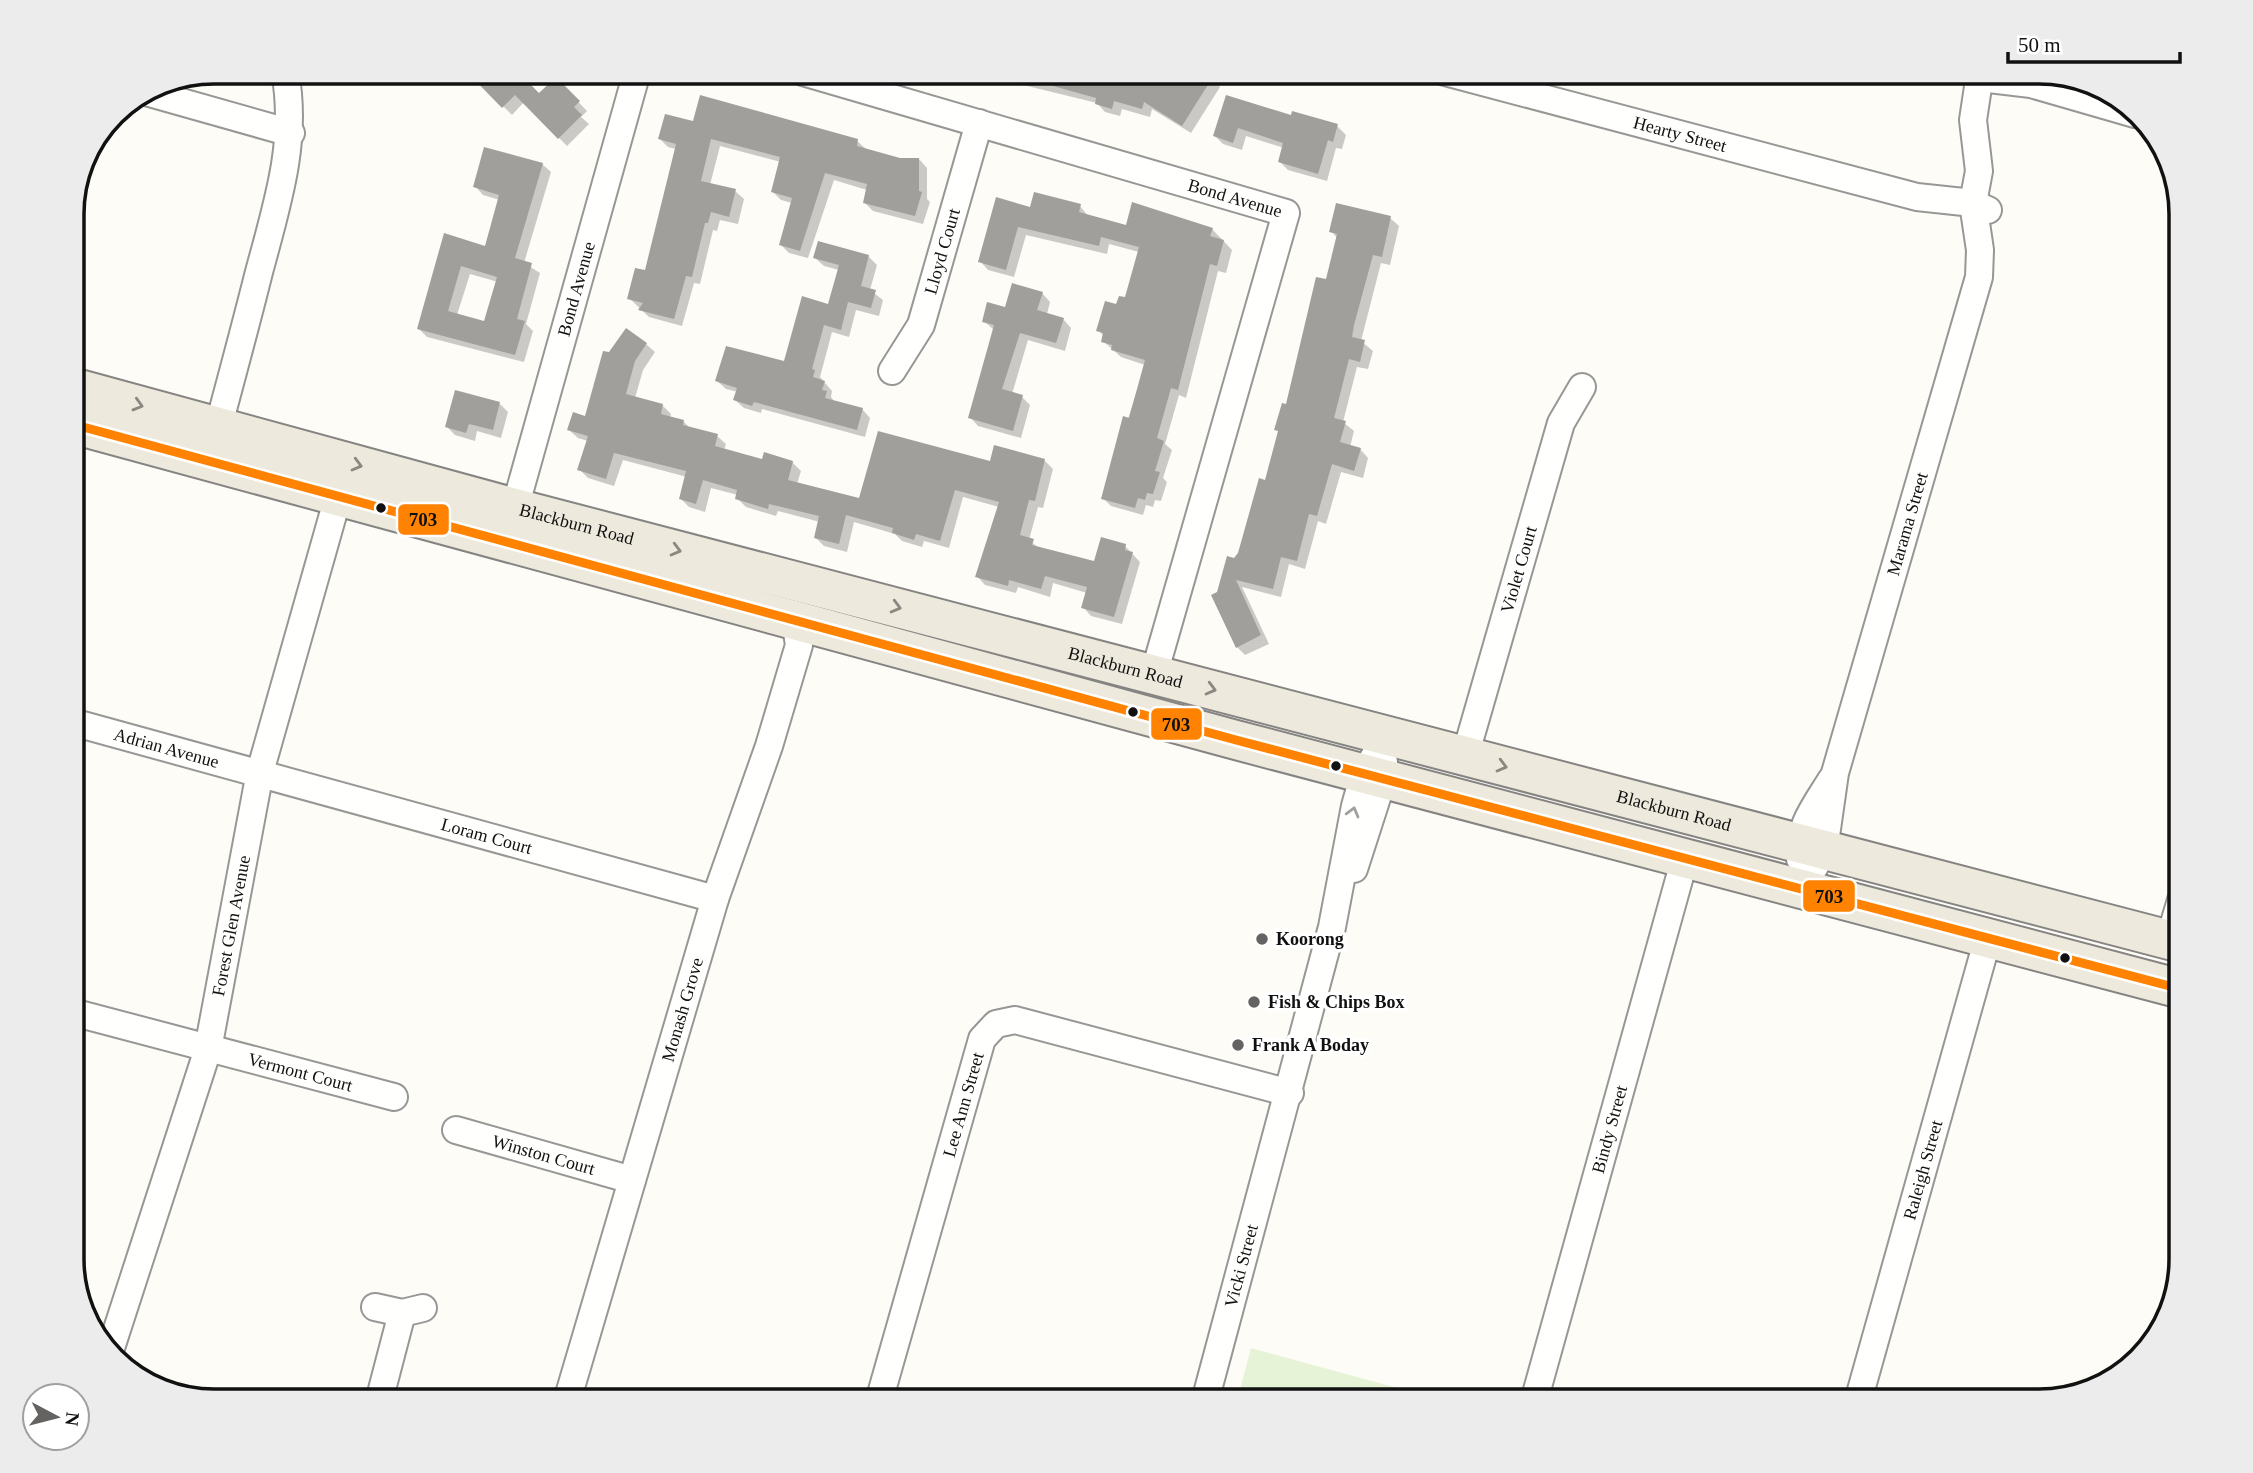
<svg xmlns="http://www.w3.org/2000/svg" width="2253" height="1473" font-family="'Times New Roman',serif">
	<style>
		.green { fill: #e7f3d7 }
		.shadow { fill: #0003; fill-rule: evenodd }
		.building { fill: #a19f9c; fill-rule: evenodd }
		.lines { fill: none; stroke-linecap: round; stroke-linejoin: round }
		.minor-casing { stroke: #979795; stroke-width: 30 }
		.primary-casing { stroke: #858482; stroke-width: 42 }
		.minor { stroke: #fffffe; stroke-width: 26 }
		.primary { stroke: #ede9dc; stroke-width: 38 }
		.bus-1-casing { stroke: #fff; stroke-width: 14 }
		.bus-1 { stroke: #ff8200; stroke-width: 9 }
		.oneway { stroke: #8a8881 }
		.oneway2 { stroke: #a0a09f }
		.bus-dot { fill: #111; stroke: #fff; stroke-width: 2.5 }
		.poi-dot { fill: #646362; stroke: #fff; stroke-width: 2.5 }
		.labels { text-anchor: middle; stroke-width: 7; stroke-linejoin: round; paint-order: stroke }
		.street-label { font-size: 18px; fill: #111; stroke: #fff }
		.poi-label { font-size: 18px; font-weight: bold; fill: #111; stroke: #fff; text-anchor: start }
		.rim { fill: none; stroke: #111; stroke-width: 3.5 }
		.line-badge { stroke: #fff; stroke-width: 2.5 }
		.pale-badge-label { font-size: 19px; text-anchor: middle; font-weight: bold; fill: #111 }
	</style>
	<rect width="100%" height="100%" fill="#fdfcf7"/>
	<path class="green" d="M1251,1348L1445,1401H1268L1239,1393Z"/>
	<path class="shadow" d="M479,72H516L539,96L556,79L587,111L581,117L589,124L567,146L524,102L512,115L474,77Z
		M988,72H1137L1172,81L1181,80L1192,72H1209L1220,87L1191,133L1152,109L1150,117L1122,109L1120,116L1105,112L1097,103L994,78Z
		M1227,97L1292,118L1293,114L1337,126L1346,135L1342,149L1336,148L1327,181L1288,170L1280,162L1284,148L1246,136L1242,150L1223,144L1215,136Z
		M695,123L857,141L866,149L899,160L919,159L927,168V199L930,202L923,224L873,211L865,203L867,190L834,180L808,258L789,253L781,245L792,203L781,200L773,192L781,162L720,146L710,185L735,191L744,199L738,224L720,220L717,231L713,230L700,284L694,283L682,326L649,317L629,298L647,273L676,149L668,147L660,139Z
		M542,164L551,172L524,263L540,273L526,324L533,331L524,362L427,337L419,329L445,236L486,248L500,200L483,195L475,186ZM470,274L498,282L486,324L457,315Z
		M1080,206L1088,216L1127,227L1212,229L1232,250L1226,273L1218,271L1186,398L1179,395L1165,444L1172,450L1163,478L1167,482L1161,501L1155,500L1153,507L1146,505L1143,515L1111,506L1103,498L1145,365L1121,357L1103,341L1104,336L1098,330L1126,299L1139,252L1109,244L1107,254L1026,235L1014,277L988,270L980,261L1031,209Z
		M1390,218L1399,226L1390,265L1381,263L1361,341L1373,351L1368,369L1357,367L1343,422L1354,431L1350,447L1360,449L1368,458L1363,478L1341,472L1326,524L1318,521L1305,569L1289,564L1281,597L1242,587L1269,644L1245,655L1237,647L1219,593L1239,554L1266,482L1327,281L1338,239L1331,231Z
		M868,256L877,265L870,290L883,300L879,316L856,310L849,337L832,332L820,377L832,391L831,397L834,401L862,409L870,418L865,437L762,409L761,413L744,408L735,400L738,392L726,389L717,381L786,364L829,306L839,270L824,266L815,258Z
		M1042,293L1050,302L1047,314L1063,319L1071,328L1065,351L1028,340L1012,394L1022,397L1030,405L1021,438L978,426L970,417L994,330L984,321Z
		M646,344L655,352L643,370L635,398L662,405L671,414L670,418L683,421L691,429L717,436L726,444L724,450L763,461L792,462L801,471L797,484L860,500L992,464L996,447L1045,461L1053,469L1043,508L1038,507L1029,540L1040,549L1095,563L1125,546L1140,562L1122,624L1091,616L1083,607L1087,593L1053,583L1050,597L1018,587L1016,593L985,585L977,576L999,507L963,497L949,548L924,541L922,547L902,541L895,534L854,522L847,552L824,546L816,538L820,522L778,511L776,516L746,507L737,498L738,495L711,488L705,512L689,507L681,499L687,477L623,460L614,486L588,478L579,469L588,441L578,438L569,430L586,418L610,354Z
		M500,404L508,412L501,438L477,431L475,441L455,435L447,427Z"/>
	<path class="building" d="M467,72H518L539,93L556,77L580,101L574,107L582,115L558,139L515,95L502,108Z
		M1021,72H1144L1171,79L1175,73L1181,78L1189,72H1216L1182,126L1144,102L1142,109L1114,101L1112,109L1095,104L1096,98L1021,77Z
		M700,95L858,139L857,146L900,158H919V191L922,192L915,216L863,203L867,184L825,173L800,251L779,245L792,198L771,192L780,157L711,139L701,181L736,189L729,217L711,212L708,223H705L692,277L686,276L674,319L638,310L643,303L627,299L635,268L645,270L676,144L658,139L665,114L693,121Z
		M1226,95L1291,115L1292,111L1338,124L1333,142L1328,140L1318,174L1278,162L1283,143L1238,128L1233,143L1213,136Z
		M484,147L543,163L515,258L532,263L517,319L525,321L515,355L417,329L444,233L485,246L499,195L473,187ZM461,266L497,277L484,321L448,311Z
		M1034,192L1081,204L1079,212L1126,225L1132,202L1213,228L1210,236L1224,240L1217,266L1210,264L1178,390L1171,388L1157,438L1164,441L1155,471L1160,472L1153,494L1147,493L1145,500L1138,498L1135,508L1101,499L1123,416L1129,418L1145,360L1111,350L1112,345L1101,342L1103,333L1096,331L1105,301L1116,304L1119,296L1125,297L1139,247L1101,237L1099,246L1018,227L1006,270L978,262L996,197L1030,207Z
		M1336,203L1391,216L1382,257L1373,255L1354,325L1352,337L1365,340L1360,362L1349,359L1334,418L1346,421L1340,442L1361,448L1354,471L1332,464L1317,516L1309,514L1297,561L1281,557L1273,589L1236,580L1261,635L1236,648L1211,595L1217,592L1227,556L1234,558L1238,553L1259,478L1265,480L1278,431L1274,430L1282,403L1286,404L1316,277L1326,279L1337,234L1329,232Z
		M818,241L869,255L861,286L876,290L871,308L848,302L841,330L824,325L812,369L815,370L813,377L825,381L822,390L827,391L825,398L863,408L857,430L754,402L752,406L733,400L737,388L715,381L726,346L784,361L802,296L828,304L839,265L813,258Z
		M1012,283L1043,292L1037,310L1064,318L1056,343L1020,333L1002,389L1023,395L1013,431L968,418L994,325L982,322L987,302L1005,307Z
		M626,328L647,343L635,361L626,394L663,404L661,414L684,420L683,425L718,434L715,446L762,459L764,452L793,461L788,480L859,498L878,431L990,461L994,445L1045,459L1035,501L1029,500L1020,535L1034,539L1032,545L1094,561L1101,537L1126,544L1125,550L1133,552L1114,617L1081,608L1087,587L1045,576L1041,589L1009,580L1008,586L975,577L999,502L955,490L940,541L916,534L914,540L892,533L893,528L846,515L839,544L814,538L819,516L769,504L768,509L735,499L737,490L703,480L696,504L679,499L686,471L614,453L606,479L577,470L588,436L567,430L573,412L585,416L603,351L609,352Z
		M455,390L500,402L493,430L469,424L466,433L445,427Z"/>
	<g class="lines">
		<g class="minor-casing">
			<g id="minor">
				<path id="s1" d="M803,72L1286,213L1154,674"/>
				<path id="s2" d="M1445,72L1917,197L1973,203L1988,210"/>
				<path d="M1989,79L2031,84L2135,114"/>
				<path d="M146,92L291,133"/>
				<path id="s3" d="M892,371L921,325L979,123"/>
				<path d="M218,428C232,376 246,324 259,272C277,205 298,141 285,72"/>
				<path id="s4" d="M511,522L637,72"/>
				<path id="s5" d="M72,722L715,899"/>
				<path id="s6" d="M1465,756L1561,423L1582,387"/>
				<path d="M1800,859C1797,828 1815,806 1831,780"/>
				<path d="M1354,869L1383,779L1384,762"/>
				<path id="s7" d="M1802,889L1824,850L1835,773L1979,277L1980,250L1973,203L1979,171L1973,120L1978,87L1976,72"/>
				<path d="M2169,940L2181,900"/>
				<path id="s8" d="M72,1012L394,1097"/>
				<path id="s9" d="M456,1130L632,1180"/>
				<path d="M375,1307L402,1313L423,1308"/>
				<path id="s10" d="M110,1351L208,1049L260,772L338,497"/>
				<path d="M379,1401L402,1313"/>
				<path id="s11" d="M567,1401L715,899L769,746L799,645L795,620"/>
				<path id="s12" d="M879,1401L982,1039L996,1024L1015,1020L1290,1093"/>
				<path id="s13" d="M1205,1401L1332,927L1355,806L1364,774L1386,736"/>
				<path id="s14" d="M1534,1401L1685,858"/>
				<path id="s15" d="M1858,1401L1988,938"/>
			</g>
		</g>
		<g class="primary-casing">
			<g id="primary">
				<path id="s16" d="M72,387L515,508L2181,943"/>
				<path d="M72,424L1236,740L2181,989"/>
			</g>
		</g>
		<use href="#minor" class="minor"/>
		<use href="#primary" class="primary"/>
		<g class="bus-1-casing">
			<path id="bus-1" d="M72,424L1236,740L2181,989"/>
		</g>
		<use href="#bus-1" class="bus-1"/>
	</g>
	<defs><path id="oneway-chevron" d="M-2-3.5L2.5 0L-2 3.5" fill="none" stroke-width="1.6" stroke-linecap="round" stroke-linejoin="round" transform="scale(1.75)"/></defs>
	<g class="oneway">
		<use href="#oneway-chevron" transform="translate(138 405) rotate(16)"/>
		<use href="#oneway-chevron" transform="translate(357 465) rotate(15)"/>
		<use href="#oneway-chevron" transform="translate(676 550) rotate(15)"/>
		<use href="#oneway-chevron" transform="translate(896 607) rotate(15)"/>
		<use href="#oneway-chevron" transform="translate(1211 689) rotate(15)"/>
		<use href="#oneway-chevron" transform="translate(1502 766) rotate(15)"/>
	</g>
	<use class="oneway2" href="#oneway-chevron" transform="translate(1353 812) rotate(-75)"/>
	<g class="bus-dot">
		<circle cx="381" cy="508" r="6"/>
		<circle cx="1133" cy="712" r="6"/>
		<circle cx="1336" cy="766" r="6"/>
		<circle cx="2065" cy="958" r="6"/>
	</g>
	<g class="poi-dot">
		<circle cx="1262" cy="939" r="7"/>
		<circle cx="1254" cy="1002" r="7"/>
		<circle cx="1238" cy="1045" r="7"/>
	</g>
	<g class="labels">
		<g class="street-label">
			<text dy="6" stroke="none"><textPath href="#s2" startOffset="243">Hearty Street</textPath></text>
			<text dy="6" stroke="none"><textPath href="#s1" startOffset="450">Bond Avenue</textPath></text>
			<text dy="6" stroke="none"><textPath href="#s3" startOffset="131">Lloyd Court</textPath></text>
			<text dy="6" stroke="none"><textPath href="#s4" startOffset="242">Bond Avenue</textPath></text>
			<text dy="6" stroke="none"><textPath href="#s16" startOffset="523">Blackburn Road</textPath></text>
			<text dy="6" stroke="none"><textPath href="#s7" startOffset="382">Marama Street</textPath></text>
			<text dy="6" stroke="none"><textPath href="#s6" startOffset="194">Violet Court</textPath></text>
			<text dy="6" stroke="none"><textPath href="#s16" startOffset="1090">Blackburn Road</textPath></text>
			<text dy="6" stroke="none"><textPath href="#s5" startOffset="98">Adrian Avenue</textPath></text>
			<text dy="6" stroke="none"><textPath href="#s16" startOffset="1657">Blackburn Road</textPath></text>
			<text dy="6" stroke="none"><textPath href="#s5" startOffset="430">Loram Court</textPath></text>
			<text dy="6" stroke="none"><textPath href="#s10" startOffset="443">Forest Glen Avenue</textPath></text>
			<text dy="6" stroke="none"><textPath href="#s11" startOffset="408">Monash Grove</textPath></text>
			<text dy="6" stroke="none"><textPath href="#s8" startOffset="236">Vermont Court</textPath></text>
			<text dy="6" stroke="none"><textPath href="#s12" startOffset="308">Lee Ann Street</textPath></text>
			<text dy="6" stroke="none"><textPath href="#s14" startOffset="282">Bindy Street</textPath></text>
			<text dy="6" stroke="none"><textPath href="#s9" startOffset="91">Winston Court</textPath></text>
			<text dy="6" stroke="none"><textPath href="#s15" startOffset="240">Raleigh Street</textPath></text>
			<text dy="6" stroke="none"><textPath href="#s13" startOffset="140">Vicki Street</textPath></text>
		</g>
		<g class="poi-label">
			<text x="1276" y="945">Koorong</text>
			<text x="1268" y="1008">Fish &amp; Chips Box</text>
			<text x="1252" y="1051">Frank A Boday</text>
		</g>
	</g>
	<path d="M0 0H2253V1473H0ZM214 84H2039A130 130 0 0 1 2169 214V1259A130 130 0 0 1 2039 1389H214A130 130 0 0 1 84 1259V214A130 130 0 0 1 214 84Z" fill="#ececec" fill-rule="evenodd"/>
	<path class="rim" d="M214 84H2039A130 130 0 0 1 2169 214V1259A130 130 0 0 1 2039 1389H214A130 130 0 0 1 84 1259V214A130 130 0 0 1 214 84Z"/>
	<g class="line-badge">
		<rect x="397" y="503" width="53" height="33" rx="7" fill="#ff8200"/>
		<rect x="1150" y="707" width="53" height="34" rx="7" fill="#ff8200"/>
		<rect x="1802" y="879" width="54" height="34" rx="7" fill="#ff8200"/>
	</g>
	<g class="pale-badge-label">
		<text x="423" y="526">703</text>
		<text x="1176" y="731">703</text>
		<text x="1829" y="903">703</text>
	</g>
	<g transform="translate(56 1417) rotate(97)"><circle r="33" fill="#ffffff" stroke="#a0a0a0" stroke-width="2"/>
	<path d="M0-5L12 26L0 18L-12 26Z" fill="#646362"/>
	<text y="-10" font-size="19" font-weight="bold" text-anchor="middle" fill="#111111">N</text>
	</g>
	<path d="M2008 52v10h172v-10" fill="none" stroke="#111111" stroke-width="3.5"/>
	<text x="2018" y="52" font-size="21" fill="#111111" stroke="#ffffff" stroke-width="5" paint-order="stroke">50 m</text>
</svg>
